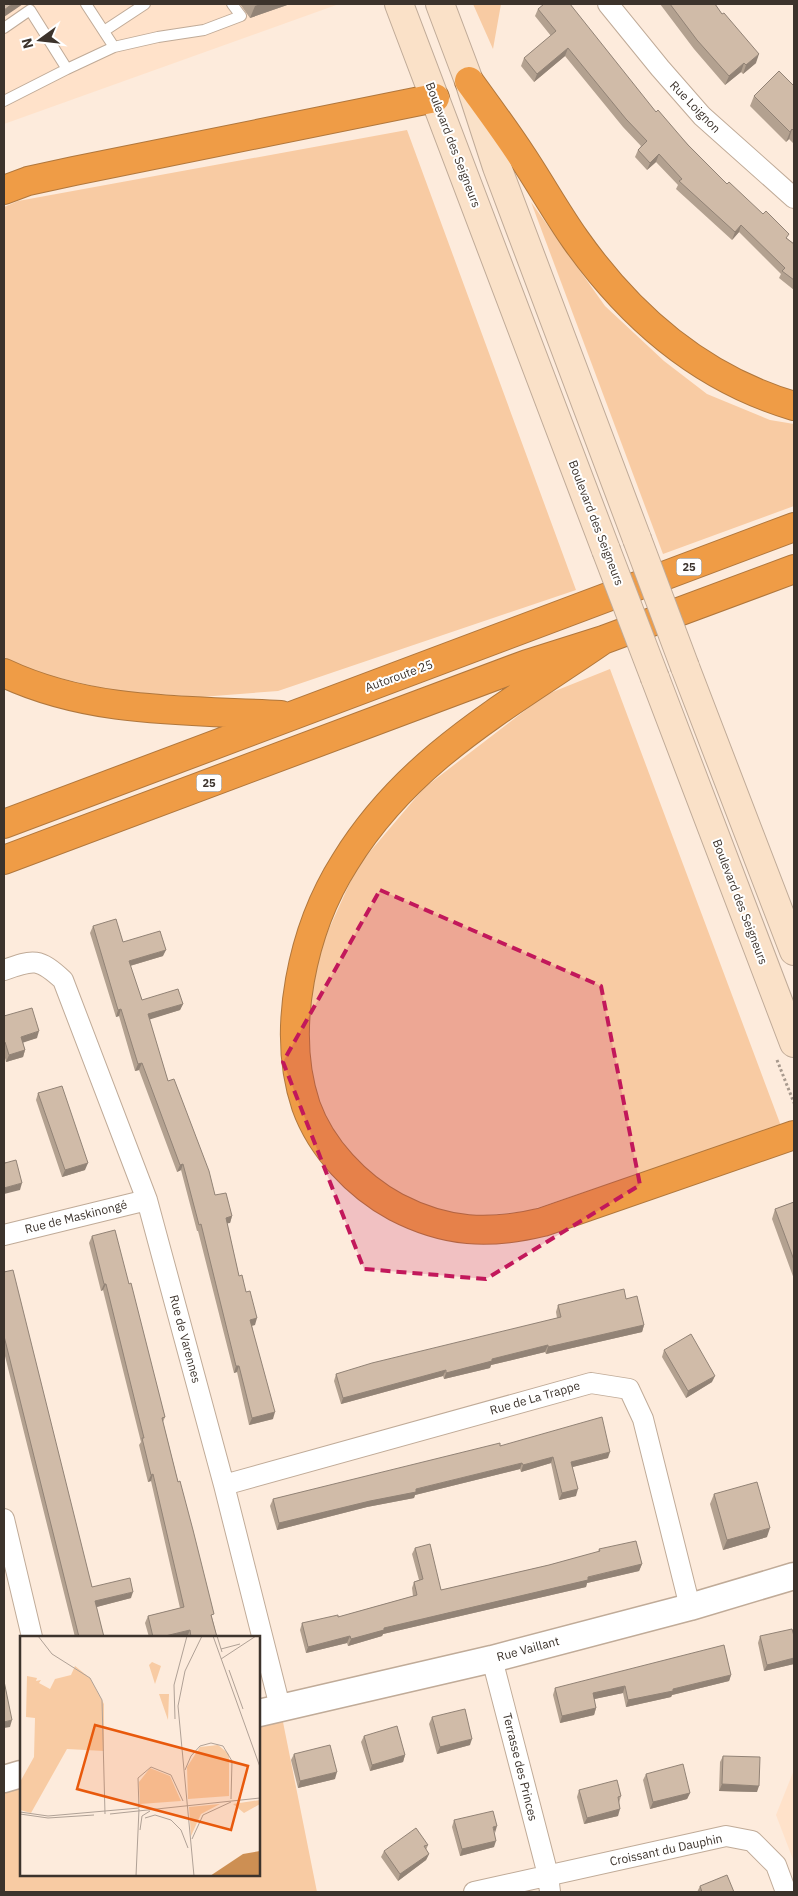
<svg xmlns="http://www.w3.org/2000/svg" width="798" height="1896" font-family="'IBM Plex Sans',sans-serif">
	<style>
		.built { fill: #ffe2ca }
		.green { fill: #f8cba3 }
		.lines { fill: none; stroke-linecap: round; stroke-linejoin: round }
		.service-casing { stroke: #c0ab98; stroke-width: 12 }
		.minor-casing { stroke: #c0ab98; stroke-width: 22 }
		.tertiary-casing { stroke: #c0ab98; stroke-width: 29 }
		.secondary-casing { stroke: #c0ab98; stroke-width: 30 }
		.motorway-casing { stroke: #b0773d; stroke-width: 30 }
		.path { stroke: #a89a8e; stroke-width: 3; stroke-dasharray: 2.5 2.5; stroke-linecap: butt }
		.service { stroke: #fff; stroke-width: 10 }
		.minor { stroke: #fff; stroke-width: 20 }
		.tertiary { stroke: #fff; stroke-width: 26 }
		.secondary { stroke: #fae1c8; stroke-width: 28 }
		.motorway { stroke: #ef9c46; stroke-width: 28 }
		.secondary-bridge-casing { stroke: #c0ab98; stroke-width: 30; stroke-linecap: butt }
		.secondary-bridge { stroke: #fae1c8; stroke-width: 28 }
		.wall { fill: #b3a190 }
		.shaded-wall { fill: #928376 }
		.building { fill: #d0bba8; stroke: #928376 }
		.marked { fill: #c2185b; fill-opacity: 0.2; stroke: #c2185b; stroke-width: 4; stroke-dasharray: 10 6; stroke-linejoin: round }
		.labels { text-anchor: middle; stroke-width: 4; stroke-linejoin: round; paint-order: stroke }
		.shield { fill: #fff; stroke: #76706b; stroke-width: 1 }
		.shield-label { font-size: 11px; font-weight: bold; fill: #3c332c }
		.street-label { font-size: 12px; fill: #3c332c; stroke: #fff }
		.inset-road { fill: none; stroke: #b0a196; stroke-width: 1 }
		.view { fill: #e8590c; fill-opacity: 0.15; stroke: #e8590c; stroke-width: 2.5 }
		.inset-edge { fill: none; stroke: #3c332c; stroke-width: 2.5 }
	</style>
	<rect width="100%" height="100%" fill="#fdebdc"/>
	<path class="built" d="M4,4H339L4,124Z
		M794,1770V1862L776,1815Z"/>
	<path class="green" d="M473,4H501L493,49Z
		M407,130L576,590L278,691L201,697L115,691L34,672L4,657V207L18,201Z
		M531,202L605,306L664,361L707,394L770,420L794,424V506L663,554Z
		M610,669L781,1126L528,1211L477,1216L442,1212L400,1196L368,1177L327,1126L311,1080L305,1016L314,962L357,867L424,788L545,695Z
		M280,1707L317,1892H4V1779L21,1774V1875H259V1713Z"/>
	<g class="lines">
		<g class="service-casing">
			<path id="service" d="M86,4L114,47L158,37L204,30L241,16L232,4
				M4,28L30,10L67,69L114,47
				M104,31L145,4
				M4,101L67,69"/>
		</g>
		<g class="minor-casing">
			<path id="minor" d="M608,4L660,68L702,116L794,198
				M4,970C34,959 39,958 63,980L147,1200L224,1485L280,1707
				M4,1235L147,1200
				M224,1485L591,1383L629,1389L643,1419L690,1607
				M4,1519L32,1637
				M492,1659L548,1875L550,1892
				M474,1892L726,1836L752,1841L776,1865L786,1892"/>
		</g>
		<g class="tertiary-casing">
			<path id="tertiary" d="M259,1713L492,1659L690,1607L794,1576
				M4,1779L21,1774"/>
		</g>
		<g class="secondary-casing">
			<path id="secondary" d="M399,4L606,550
				M440,4L469,81L497,167L637,539
				M685,667L794,951
				M655,678L794,1043"/>
		</g>
		<g class="motorway-casing">
			<path id="motorway" d="M469,81C487,106 505,130 522,156C540,183 556,212 575,239C630,317 702,379 794,406
				M4,190L28,181L74,171L435,98
				M603,640C506,707 409,758 345,862C303,928 280,1029 306,1106C321,1148 357,1186 396,1207C446,1233 489,1235 543,1222L794,1135
				M4,673C91,714 187,710 281,715
				M4,824L794,527
				M4,860L527,664L603,640L794,569"/>
		</g>
		<path class="path" d="M777,1060L794,1103"/>
		<use href="#service" class="service"/>
		<use href="#minor" class="minor"/>
		<use href="#tertiary" class="tertiary"/>
		<use href="#secondary" class="secondary"/>
		<use href="#motorway" class="motorway"/>
		<g class="secondary-bridge-casing">
			<path id="secondary-bridge" d="M637,539L685,667
				M606,550L655,678"/>
		</g>
		<use href="#secondary-bridge" class="secondary-bridge"/>
	</g>
	<path class="wall" d="M240,4H290L250,18Z
		M660,4H715L756,63L743,74L741,72L725,85L694,49Z
		M538,9L656,112L727,184L788,239L794,244V290L779,278L781,274L739,232L732,240L676,189L678,185L656,162L647,170L635,157L638,150L641,146L623,127L565,56L534,82L521,66L524,58L551,36L535,16Z
		M794,86V144L789,139L786,142L750,106L754,96Z
		M93,926L123,942L163,956L130,966L142,1000L183,1004L180,1010L149,1019L168,1081L215,1195L232,1216L230,1223H227L239,1276L255,1325L252,1326L273,1419L249,1425L237,1372L234,1373L198,1231H197L181,1170L177,1172L139,1070L135,1071L119,1016L116,1017L90,933Z
		M4,1016L37,1038L23,1042L25,1050L23,1057L6,1062L4,1054Z
		M38,1093L85,1170L62,1177L36,1100Z
		M794,1202V1279L772,1219L775,1209Z
		M92,1236L129,1284L165,1417L163,1422L217,1637H149L145,1623L148,1616L180,1608L151,1481L148,1482L139,1445L141,1442L103,1290L101,1291L89,1243Z
		M4,1272L92,1587L131,1598L96,1607L104,1637H75L4,1352Z
		M626,1299L644,1325L642,1332L546,1354L545,1352L491,1365L490,1368L444,1379L443,1376L341,1404L334,1381L336,1374L557,1318L556,1312L558,1305Z
		M664,1350L712,1382L686,1398L662,1357Z
		M500,1446L608,1458L572,1467L576,1496L559,1500L551,1463L521,1472L520,1469L415,1495L414,1498L367,1507L277,1530L270,1506L273,1499Z
		M714,1494L767,1537L723,1550L710,1504Z
		M415,1548L441,1590L549,1565L598,1552L599,1549L642,1564L639,1571L587,1583L586,1587L383,1634L382,1636L348,1646L347,1643L306,1653L300,1630L302,1623L338,1617L413,1596L412,1588L414,1582L419,1580L412,1554Z
		M760,1636H794V1664L764,1671L758,1643Z
		M731,1675L729,1681L672,1695L671,1697L626,1707L623,1693L594,1699L596,1708L594,1715L560,1723L553,1695L555,1688Z
		M432,1717L470,1745L437,1754L429,1724Z
		M364,1736L405,1755L403,1762L370,1771L361,1742Z
		M294,1754L335,1779L298,1788L291,1760Z
		M723,1756L757,1792L719,1791L720,1762Z
		M646,1774L690,1793L687,1799L650,1809L643,1780Z
		M579,1790L621,1796L619,1803L618,1816L584,1824L577,1797Z
		M454,1820L495,1833L494,1847L460,1856L452,1827Z
		M428,1845L426,1850L429,1854L426,1860L398,1881L381,1857L384,1851Z
		M700,1886L734,1892H697Z"/>
	<path class="shaded-wall" d="M12,4H23L4,17V10Z
		M260,4H290L250,18L255,6Z
		M568,48L565,56L534,82L537,74Z
		M759,54L756,63L743,74L746,65Z
		M744,63L741,72L725,85L729,76Z
		M792,129L789,139L786,142L790,132Z
		M659,154L656,162L647,170L650,163Z
		M741,225L739,232L732,240L735,232Z
		M166,950L163,956L126,967L129,961Z
		M183,1004L180,1010L145,1021L148,1014Z
		M121,1009L119,1016L116,1017L118,1010Z
		M39,1031L37,1038L19,1044L21,1037Z
		M25,1050L23,1057L6,1062L9,1055Z
		M142,1063L139,1070L135,1071L138,1064Z
		M88,1163L85,1170L62,1177L65,1170Z
		M183,1164L181,1170L177,1172L180,1165Z
		M22,1183L20,1190L4,1194V1188Z
		M232,1216L230,1223L223,1224L226,1218Z
		M104,1284H106L103,1290L101,1291Z
		M257,1318L255,1325L248,1326L250,1320Z
		M644,1325L642,1332L546,1354L548,1347Z
		M548,1345L545,1352L491,1365L490,1368L444,1379L446,1373L492,1359Z
		M236,1366H239L237,1372L234,1373Z
		M446,1370L443,1376L341,1404L343,1398Z
		M715,1376L712,1382L686,1398L688,1391Z
		M275,1412L273,1419L249,1425L252,1418Z
		M610,1452L608,1458L569,1468L571,1462Z
		M553,1457L551,1463L521,1472L523,1465Z
		M522,1463L520,1469L415,1495L414,1498L367,1507L277,1530L279,1523Z
		M153,1474L151,1481L148,1482L151,1475Z
		M578,1489L576,1496L559,1500L562,1493Z
		M770,1528L767,1537L723,1550L727,1540Z
		M642,1564L639,1571L587,1583L586,1587L383,1634L382,1636L348,1646L351,1639L384,1628Z
		M133,1592L131,1598L93,1608L95,1601Z
		M190,1630L187,1637H161Z
		M350,1636L347,1643L306,1653L308,1647Z
		M794,1658V1664L764,1671L767,1665Z
		M731,1675L729,1681L672,1695L671,1697L626,1707L628,1700Z
		M625,1686L623,1693L590,1700L593,1693Z
		M596,1708L594,1715L560,1723L562,1716Z
		M12,1720L10,1727L4,1728V1722Z
		M472,1739L470,1745L437,1754L440,1747Z
		M405,1755L403,1762L370,1771L372,1765Z
		M337,1772L335,1779L298,1788L300,1781Z
		M722,1784L759,1786L757,1792L719,1791Z
		M690,1793L687,1799L650,1809L653,1802Z
		M620,1809L618,1816L584,1824L587,1818Z
		M497,1826L495,1833L493,1827Z
		M496,1841L494,1847L460,1856L462,1849Z
		M429,1854L426,1860L398,1881L400,1874Z"/>
	<path class="building" d="M4,4H12L4,10Z
		M544,4H570L656,112L658,110L688,145L727,184L729,182L763,214L766,211L789,234L786,238L794,244V280L782,271L785,268L741,225L735,232L679,181L682,179L659,154L650,163L638,150L647,141L626,119L568,48L537,74L524,58L556,31L538,9Z
		M670,4H715L722,14L724,13L759,54L746,65L744,63L729,76L697,40Z
		M779,71L794,86V131L792,129L790,132L754,96Z
		M116,919L123,942L160,931L166,950L129,961L142,1000L178,989L183,1004L148,1014L168,1081L174,1079L209,1171L215,1195L226,1193L232,1216L226,1218L239,1276L242,1275L246,1292L250,1291L257,1318L250,1320L275,1412L252,1418L239,1366H236L201,1224L199,1225L183,1164L180,1165L142,1063L138,1064L121,1009L118,1010L93,926Z
		M32,1008L39,1031L21,1037L25,1050L9,1055L5,1042H4V1016Z
		M62,1086L88,1163L65,1170L38,1093Z
		M4,1160L5,1163L16,1160L22,1183L4,1188Z
		M794,1202V1260L775,1209Z
		M115,1230L129,1284L131,1283L165,1417L162,1418L178,1482L180,1481L193,1530L214,1614L211,1615L217,1637H191L190,1630L161,1637H153L148,1616L184,1607L153,1474L151,1475L142,1438H144L106,1284H104L92,1236Z
		M13,1270L92,1587L130,1578L133,1592L95,1601L104,1637H79L4,1336V1272Z
		M624,1289L626,1299L637,1296L644,1325L548,1347V1345L492,1359V1361L446,1373V1370L343,1398L336,1374L372,1363L561,1317L558,1305Z
		M691,1334L715,1376L688,1391L664,1350Z
		M602,1417L610,1452L571,1462L578,1489L562,1493L553,1457L523,1465L522,1463L416,1489V1492L370,1501L279,1523L273,1499L500,1443V1446Z
		M757,1482L770,1528L727,1540L714,1494Z
		M636,1541L642,1564L588,1577V1580L384,1628V1630L351,1639L350,1636L308,1647L302,1623L338,1615V1617L417,1595L414,1582L423,1579L415,1548L430,1544L441,1590L549,1565L600,1551L599,1549Z
		M792,1629L794,1636V1658L767,1665L760,1636Z
		M724,1645L731,1675L673,1689V1691L628,1700L625,1686L593,1693L596,1708L562,1716L555,1688Z
		M4,1681L12,1720L4,1722Z
		M465,1709L472,1739L440,1747L432,1717Z
		M397,1726L405,1755L372,1765L364,1736Z
		M330,1745L337,1772L300,1781L294,1754Z
		M723,1756L760,1757L759,1786L722,1784Z
		M683,1764L690,1793L653,1802L646,1774Z
		M617,1780L621,1796L618,1797L620,1809L587,1818L579,1790Z
		M493,1811L497,1826L493,1827L496,1841L462,1849L454,1820Z
		M416,1828L428,1845L424,1846L429,1854L400,1874L384,1851Z
		M727,1875L734,1892H702L700,1886Z"/>
	<path class="marked" d="M380,890L601,986L640,1185L486,1279L364,1269L283,1062Z"/>
	<g class="labels">
		<g class="shield">
			<rect x="676.5" y="558.5" width="25" height="17" rx="4"/>
			<rect x="196.5" y="774.5" width="25" height="17" rx="4"/>
		</g>
		<g class="shield-label">
			<text x="689" y="571">25</text>
			<text x="209" y="787">25</text>
		</g>
		<g class="street-label">
			<text transform="translate(695 107) rotate(46)" y="4">Rue Loignon</text>
			<text transform="translate(453 145) rotate(69)" y="4">Boulevard des Seigneurs</text>
			<text transform="translate(596 523) rotate(69)" y="4">Boulevard des Seigneurs</text>
			<text transform="translate(399 676) rotate(-20)" y="4">Autoroute 25</text>
			<text transform="translate(740 902) rotate(69)" y="4">Boulevard des Seigneurs</text>
			<text transform="translate(76 1217) rotate(-14)" y="4">Rue de Maskinongé</text>
			<text transform="translate(185 1339) rotate(75)" y="4">Rue de Varennes</text>
			<text transform="translate(535 1398) rotate(-16)" y="4">Rue de La Trappe</text>
			<text transform="translate(528 1649) rotate(-15)" y="4">Rue Vaillant</text>
			<text transform="translate(520 1767) rotate(76)" y="4">Terrasse des Princes</text>
			<text transform="translate(666 1850) rotate(-12)" y="4">Croissant du Dauphin</text>
		</g>
	</g>
	<g transform="translate(20 1636)">
		<rect width="240" height="240" fill="#fdebdc"/>
		<path d="M132,26L141,30L135,48L129,29ZM55,30L70,42L84,68V115L47,113L11,177L0,174V146L14,121L15,82L6,81L7,40L17,42L16,45L21,44L19,47L30,53L35,43L51,39ZM139,58H149L148,84ZM198,109L209,118V160L168,163L167,131L180,111ZM130,132L150,140L161,165L120,168L119,146ZM240,164V168L224,177L213,168ZM200,168L181,178L171,200L169,171Z" fill="#f8cba3"/>
		<path d="M240,215V240H190L223,218Z" fill="#cd8f53"/>
		<path class="inset-road" d="M18,0L32,18L70,42L82,64L85,178M193,0L240,131M197,0L202,16M201,13L220,8M201,23L236,0M209,34L223,73M155,83L154,49L167,0M165,134L171,120L180,110L191,107L203,110L212,125L211,163M119,172L118,142L131,131L151,139L163,165M118,175L240,162M0,176L28,180L119,172M0,178L28,182L74,179M90,178L118,175M125,182L135,179L151,184L161,194L168,212M120,194L122,180L130,175M172,203L183,179L211,166M116,240L119,173M174,240L158,70L165,35L182,0"/>
		<path class="view" d="M75,89L228,130L211,194L57,153Z"/>
		<rect width="240" height="240" class="inset-edge"/>
	</g>
	<rect width="798" height="1896" fill="none" stroke="#3c332c" stroke-width="10"/>
	<g transform="translate(40 40) rotate(255)" stroke="#ffffff" stroke-width="4" paint-order="stroke">
	<path d="M0-4L9 19L0 12L-9 19Z" fill="#3c332c"/>
	<text y="-8" font-size="14" font-weight="bold" text-anchor="middle" fill="#3c332c">N</text>
	</g>
</svg>
